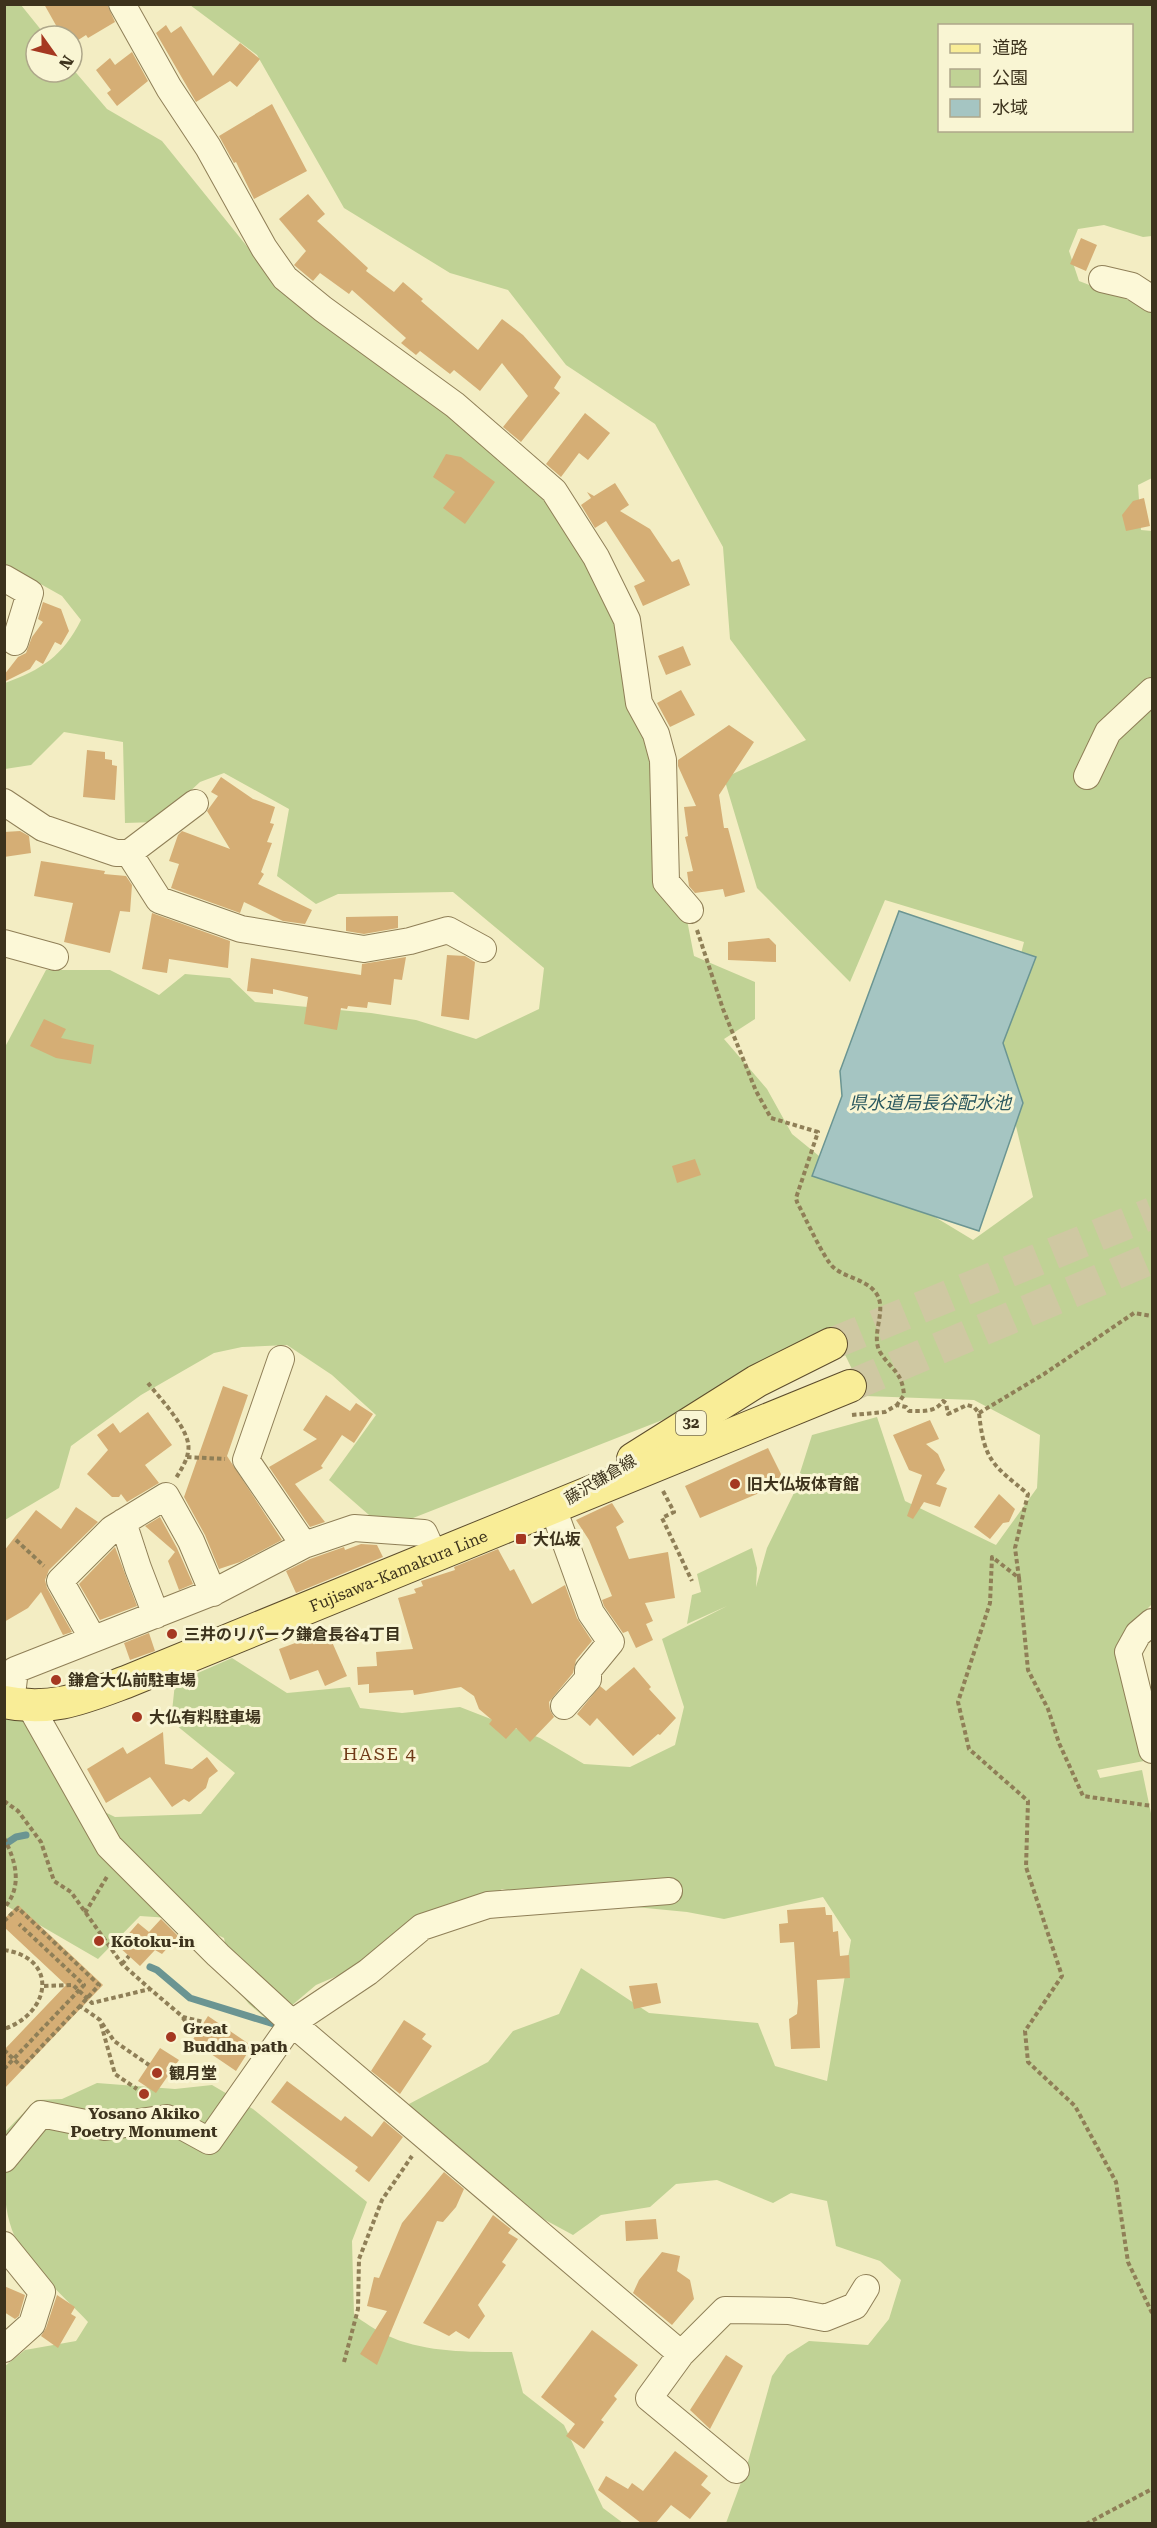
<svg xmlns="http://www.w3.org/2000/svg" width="1157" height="2528" font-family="'Roboto Serif','Noto Sans JP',serif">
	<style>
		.green { fill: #c0d295; fill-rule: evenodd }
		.water { fill: #a5c5c2; stroke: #6b9592; stroke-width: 1.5 }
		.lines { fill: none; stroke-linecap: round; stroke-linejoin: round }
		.stream { stroke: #6b9592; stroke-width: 7 }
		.building { fill: #d5ae75 }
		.major-tunnel { stroke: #cfc8a2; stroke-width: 32; stroke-dasharray: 32 16; stroke-linecap: butt }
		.minor-casing { stroke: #8f7f57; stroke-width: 28 }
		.major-casing { stroke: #5c4c2c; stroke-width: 34 }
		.path { stroke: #8f7f57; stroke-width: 4; stroke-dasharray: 4.5 3; stroke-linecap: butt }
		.minor { stroke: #fcf8d7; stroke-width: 26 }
		.major { stroke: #f9ed97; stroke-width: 32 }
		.poi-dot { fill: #a53821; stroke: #f9f5d3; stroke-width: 2 }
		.labels { text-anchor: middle; stroke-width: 6; stroke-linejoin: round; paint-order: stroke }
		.shield { fill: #f9f5d3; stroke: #756d54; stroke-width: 1.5 }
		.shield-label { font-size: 15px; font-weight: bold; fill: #3d331d }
		.street-label { font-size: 16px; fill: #3d331d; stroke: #f9f5d3 }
		.poi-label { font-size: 16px; font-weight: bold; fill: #3d331d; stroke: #f9f5d3; text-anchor: start }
		.water-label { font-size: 18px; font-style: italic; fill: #2b585f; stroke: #f9f5d3 }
		.neighbourhood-label { font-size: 18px; letter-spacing: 1.5px; fill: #6f3a18; stroke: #f9f5d3 }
	</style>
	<rect width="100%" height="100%" fill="#f3edc3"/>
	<path class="green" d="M5,5H21L46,36H36V72H72V68L107,109L162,141L254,255L551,500L641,622L647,714L694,956L755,982V1019L724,1039L767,1089L792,1134L835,1169L877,1182L973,1240L1033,1197L997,1047L1024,942L885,900L850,982L757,888L724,778L806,740L730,639L723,547L655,424L566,365L508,290L450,273L344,208L257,55L190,5H1152V236L1143,237L1104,225L1078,229L1069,251L1079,281L1152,309V478L1138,485L1141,530L1152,531V1604L1142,1614L1121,1657L1144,1761L1097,1770L1100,1778L1142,1770L1152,1818V2523H726L746,2469L772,2376L787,2355L809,2341L868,2345L889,2319L901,2280L880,2261L836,2246L827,2201L791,2193L773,2203L717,2180L676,2184L650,2207L601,2215L573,2235L525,2209L441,2151L409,2104L488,2062L513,2031L559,2014L581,1968L649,2013L758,2023L775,2066L827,2081L851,1940L823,1897L724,1919L687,1912L594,1903L573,1905L502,1889L414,1943L316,1985L271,2023L249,2004L233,1984L224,1938L184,1919L140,1916L98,1959L5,1905V1715L23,1721L78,1799L115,1817L201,1814L235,1773L171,1721L175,1683L232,1658L287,1693L350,1687L360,1708L402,1713L460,1707L540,1738L584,1764L630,1767L675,1745L684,1707L662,1639L727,1606L687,1624L692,1595L701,1592L697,1574L752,1548L757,1568L756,1587L767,1548L793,1495L812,1435L877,1417L905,1501L996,1545L1037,1488L1040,1435L974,1400L865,1396L833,1330L665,1419L385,1529L329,1480L376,1415L332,1375L287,1345L242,1347L214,1353L141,1395L71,1446L59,1488L5,1520V1047L46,970H110L159,995L185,974L230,978L255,1002L371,1013L416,1020L476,1039L539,1009L544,968L453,892L338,894L316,904L277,876L289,809L224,773L200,782L157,822L125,823L123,742L64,732L31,765L5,769V683C41,670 63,656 81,620L62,596L5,564ZM940,26H1132V130H940Z
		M97,2083L175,2089L212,2085L253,2109L367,2202L352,2241L354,2315C364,2322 375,2330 386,2335C424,2353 470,2352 512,2352L523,2393L564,2425L603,2508L623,2523H5V2366L25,2350L76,2341L88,2322C64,2296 23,2262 12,2230C1,2200 5,2164 4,2133L36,2100L62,2099Z"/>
	<path class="water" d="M899,911L1036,957L1003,1043L1023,1103L979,1231L812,1176L842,1096L840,1071Z"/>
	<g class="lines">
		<path class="stream" d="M4,1845L16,1837L26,1835
			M150,1967L157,1970L190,1998L277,2025"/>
	</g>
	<path class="building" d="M44,4H107L115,22L88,38L86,35L72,44V36H62Z
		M166,25L171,33L181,26L213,76L240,43L260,59L237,87L230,81L196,102L156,33Z
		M132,52L148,81L117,106L107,93L111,90L96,70L110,58L115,65Z
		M272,104L307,171L254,199L236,162L234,163L219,136Z
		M308,194L325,214L317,221L368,268L366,271L394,292L403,282L423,299L421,301L478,350L502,319L523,335L561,377L554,388L560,393L521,442L503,427L528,396L502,363L480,391L454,370L450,374L420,351L416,355L401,343L406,338L352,290L349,294L320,273L313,281L294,265L306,251L279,219Z
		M1081,238L1097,245L1086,271L1070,264Z
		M585,413L610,433L588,460L579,453L561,477L546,464Z
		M446,454L461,457L495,482L465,524L443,508L455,492L433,477Z
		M615,483L629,505L620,511L650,529L672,562L679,559L690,585L643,606L634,586L645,581L606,521L595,528L581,505L591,498L587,492L594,496Z
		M1144,498L1150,526L1126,531L1122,515L1133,501Z
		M43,602L61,609L69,631L61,645L55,642L43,664L36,660L30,669L4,682V675L18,657L26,653L32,637L43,622L38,619Z
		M683,646L691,665L666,675L658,656Z
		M681,690L695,715L670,727L657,703Z
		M729,725L754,742L719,795L724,828H728L745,892L725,897L723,889L695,893L689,886L687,872L693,871L685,837L688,836L684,807L696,806L678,766V760Z
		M87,750L105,752V759L112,760V765L117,766L115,800L83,797Z
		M221,777L253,799L275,807L270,823L274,824L267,842L272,843L261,872L264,874L258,884L312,910L305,924L283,921L244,902L240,913L171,888L179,864L169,861L178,835L182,831L230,849L207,811L218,796L211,792Z
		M20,831L29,836L31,853L4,857V832Z
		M41,861L105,871L104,874L126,876L132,885L130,912L120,911L110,953L64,942L73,903L34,896Z
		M152,913L230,941L228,968L169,959L167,973L142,969Z
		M398,916V928L364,934L346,931V917Z
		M769,938L776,945V962L728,960V942Z
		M447,955L465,956L475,962L469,1020L441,1016Z
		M406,957L402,980L394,979L391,1005L368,1002L367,1008L348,1006L347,1009L341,1008L337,1030L304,1024L308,997L273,989V994L247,991L251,958L361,975L362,964Z
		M44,1019L66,1029L61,1038L94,1045L91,1064L56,1058L30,1046Z
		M695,1159L701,1175L677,1183L672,1166Z
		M223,1386L248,1395L227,1456L282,1540L240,1562L219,1569L205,1535L184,1497Z
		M326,1395L350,1411L356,1403L373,1414L354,1443L342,1435L321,1466L323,1468L295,1484L325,1522L310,1527L269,1467L317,1439L303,1430Z
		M148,1412L172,1445L145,1465L159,1483L127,1502L121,1494L119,1497H112L87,1474L108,1450L97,1435L113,1423L120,1433Z
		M930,1420L939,1439L926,1444L938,1454L945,1470L936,1484L947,1488L940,1507L924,1502L913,1519L907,1516L922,1475L909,1470L893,1435Z
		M768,1448L785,1482L700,1518L685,1486Z
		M999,1494L1015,1509L1009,1522L1003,1523L990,1539L974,1527Z
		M612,1503L624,1522L616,1527L629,1559L668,1552L675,1598L645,1603L653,1621L646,1624L653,1640L636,1648L628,1631L623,1633L604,1606L602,1600L612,1596L589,1540L576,1520Z
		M76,1507L98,1522L49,1570L45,1580L47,1588L72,1632L63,1635L41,1592L28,1608L4,1622V1551L36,1510L61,1529Z
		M160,1517L177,1548L193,1584L179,1590L168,1561L175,1552L145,1526Z
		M361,1544L377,1545L383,1557L296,1593L286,1571L310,1559L344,1547L345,1550Z
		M115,1547L137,1606L100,1620L79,1584Z
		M498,1549L510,1571L514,1569L532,1604L565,1585L577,1618L592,1641L576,1660L573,1673L549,1702L550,1710L554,1717L530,1742L516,1728L506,1739L489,1724L492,1720L479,1709L474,1696L461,1687L414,1695L413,1690L369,1693V1684L358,1685L357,1667L377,1666L376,1652L413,1649L398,1598L416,1593L414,1589L423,1586L421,1581L455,1570L454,1567Z
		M325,1626L347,1676L325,1686L318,1670L290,1680L279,1649L306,1639L305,1635Z
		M149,1633L155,1651L130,1660L124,1643Z
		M634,1667L651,1687L649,1689L676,1718L660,1735L658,1734L633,1756L597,1718L590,1726L577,1714L600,1686L606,1691Z
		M163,1732L165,1764L192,1769L207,1757L218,1771L209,1778L206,1788L189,1802L184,1799L172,1807L150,1777L106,1803L87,1769L123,1747L127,1754Z
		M18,1905L103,1985L4,2089V2050L66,1985L4,1927V1919Z
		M825,1907L826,1915H832L833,1932L838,1931L840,1956L849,1955L850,1978L817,1980L820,2048L791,2049L789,2019L797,2014L798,2003L794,1942L780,1943L779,1924L788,1923L787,1910Z
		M161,1919L178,1936L162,1954L155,1950L140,1966L118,1946L138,1923L149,1932Z
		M657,1983L661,2003L634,2009L629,1986Z
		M208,2016L252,2046L236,2071L192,2041Z
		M404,2020L426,2034L422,2039L432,2046L400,2094L371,2071Z
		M160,2048L179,2060L156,2093L138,2081Z
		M287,2081L341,2121L345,2116L372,2137L384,2121L403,2137L369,2182L355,2171L358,2167L271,2102Z
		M444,2172L464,2189L456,2207L443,2222L437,2221L377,2365L360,2354L387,2311L367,2306L374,2277L379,2278L402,2223Z
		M493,2215L511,2229L508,2233L518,2239L502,2262L506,2265L478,2305L485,2316L469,2339L456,2331L449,2336L423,2323Z
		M656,2219L658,2239L626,2241L625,2221Z
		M662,2252L680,2256L677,2271L690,2280L694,2299L672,2325L633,2293L639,2280Z
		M4,2286L25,2295L19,2316L15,2319L4,2312Z
		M57,2295L75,2307L71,2314L76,2317L58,2348L41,2336L46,2328Z
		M592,2330L638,2365L614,2396L617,2399L601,2420L604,2422L584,2449L566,2436L575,2424L541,2397Z
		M726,2355L743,2366L710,2429L690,2410Z
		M675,2451L708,2476L701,2485L711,2493L690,2519L671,2505L656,2523H641L598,2490L606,2476L628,2489L632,2483L643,2491Z"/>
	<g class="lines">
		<path class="major-tunnel" d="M831,1344L1152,1213
			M850,1386L1152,1258"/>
		<g class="minor-casing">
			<path id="minor" d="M122,4L169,88L208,147L264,248L285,278L323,309L455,405L554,491L596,557L627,620L639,703L656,734L663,760L666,882L690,910
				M1102,279L1132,286L1152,299
				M4,578L30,593L15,642
				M1087,776L1108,732L1152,691
				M4,802L43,828L116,853H129L159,900L241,929L364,949L410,941L448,930L483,949
				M129,853L195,803
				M4,943L55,957
				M281,1359L246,1460L304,1545
				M553,1508L591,1613L611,1642L588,1670V1679L564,1706
				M123,1522L138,1568L156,1615
				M1152,1622L1138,1634L1128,1652L1152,1750
				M93,1639L60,1581L112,1529L166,1496L191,1541L213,1593
				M11,1703L15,1670L216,1591L304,1545L354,1528L424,1533L434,1555
				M30,1706L109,1846L218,1955L292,2023L681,2354L649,2398L736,2470
				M4,2159L41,2114L105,2127L167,2118L209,2141L292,2023L368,1972L422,1927L488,1905L669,1891
				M4,2245L42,2292L32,2324L4,2349
				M681,2354L725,2310L789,2311L825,2318L855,2306L866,2288"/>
		</g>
		<g class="major-casing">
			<g id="major">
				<path d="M633,1459L757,1381L831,1344"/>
				<path id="s1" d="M4,1702C51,1712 83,1698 126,1682L850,1386"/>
			</g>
		</g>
		<path class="path" d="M697,930L723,1009L756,1091L771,1118L818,1132L796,1198L797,1202C804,1215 824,1259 833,1267C845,1278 866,1279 876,1293C888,1310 870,1334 880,1352C891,1370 902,1371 904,1395L897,1405
			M148,1383C160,1399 193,1432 188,1452C187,1460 181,1470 176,1478
			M979,1413L1044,1374L1134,1313L1152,1316
			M852,1415L885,1412L897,1405L906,1407L909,1411C922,1411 935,1413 943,1401L946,1403L948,1414L967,1405L974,1407L979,1413C984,1461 993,1465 1028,1494L1015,1548L1019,1578L992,1557L990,1603L958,1702L969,1749L1028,1801L1026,1867L1062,1976L1025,2031L1028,2062L1075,2106L1116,2182L1128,2262L1152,2313
			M187,1457L225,1459
			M663,1491L674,1512L662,1518L692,1581
			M16,1540L44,1566
			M1019,1578L1028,1670L1048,1709L1059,1743L1083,1796L1152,1806
			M4,1801L18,1811L41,1842L54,1881L71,1892L122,1964L150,1989
			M4,1838C16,1861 23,1887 4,1908
			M85,1913L108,1875
			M4,1921L18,1908L99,1985L80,2006L100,2020L114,2041L149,2065
			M4,1950C59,1958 51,2013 4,2029
			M122,1964L129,1956
			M44,1986L73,1985L92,2003L150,1989L183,2017L204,2022
			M183,2018L195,2035
			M101,2024L115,2074L137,2089
			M4,2050L22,2067L80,2006
			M4,2069L84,1985L19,1924
			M344,2362L358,2309L359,2259L382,2200L412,2156
			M1086,2524L1152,2489"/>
		<use href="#minor" class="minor"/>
		<use href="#major" class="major"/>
	</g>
	<g class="poi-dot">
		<circle cx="735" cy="1484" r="6"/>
		<rect x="515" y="1533" width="12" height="12" rx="3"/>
		<circle cx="172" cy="1634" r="6"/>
		<circle cx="56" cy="1680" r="6"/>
		<circle cx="137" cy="1717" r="6"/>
		<circle cx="99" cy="1941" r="6"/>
		<circle cx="171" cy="2037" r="6"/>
		<circle cx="157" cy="2073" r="6"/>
		<circle cx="144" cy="2094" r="6"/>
	</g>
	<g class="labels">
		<rect class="shield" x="676" y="1411" width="30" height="24" rx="4.5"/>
		<g class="shield-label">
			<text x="691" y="1428">32</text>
		</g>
		<g class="street-label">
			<text transform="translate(600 1479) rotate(-31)" y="6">藤沢鎌倉線</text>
			<text dy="6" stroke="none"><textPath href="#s1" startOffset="420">Fujisawa-Kamakura Line</textPath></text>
		</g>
		<g class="poi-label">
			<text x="747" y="1490">旧大仏坂体育館</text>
			<text x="533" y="1545">大仏坂</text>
			<text x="184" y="1640">三井のリパーク鎌倉長谷4丁目</text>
			<text x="68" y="1686">鎌倉大仏前駐車場</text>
			<text x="149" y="1723">大仏有料駐車場</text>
			<text x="111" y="1947">Kōtoku-in</text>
			<text x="183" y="2034">Great<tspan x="183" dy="18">Buddha path</tspan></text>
			<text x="169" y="2079">観月堂</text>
			<text x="144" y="2119" text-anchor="middle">Yosano Akiko<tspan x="144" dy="18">Poetry Monument</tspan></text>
		</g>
		<g class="water-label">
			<text x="930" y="1109">県水道局長谷配水池</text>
		</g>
		<g class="neighbourhood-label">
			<text x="380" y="1760">HASE 4</text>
		</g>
	</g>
	<rect width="1157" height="2528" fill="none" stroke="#3d331d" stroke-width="12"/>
	<rect x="938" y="24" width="195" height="108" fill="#f9f5d3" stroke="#aea78a" stroke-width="1.5"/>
	<rect x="950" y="44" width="30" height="9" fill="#f9ed97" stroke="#aea78a" stroke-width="1.5"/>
	<text x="992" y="54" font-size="18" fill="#3d331d">道路</text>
	<rect x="950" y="69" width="30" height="18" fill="#c0d295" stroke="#aea78a" stroke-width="1.5"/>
	<text x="992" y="84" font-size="18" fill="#3d331d">公園</text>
	<rect x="950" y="99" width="30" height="18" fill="#a5c5c2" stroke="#aea78a" stroke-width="1.5"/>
	<text x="992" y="114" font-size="18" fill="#3d331d">水域</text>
	<g transform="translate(54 54) rotate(124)"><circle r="28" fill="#f9f5d3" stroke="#aea78a" stroke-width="1.5"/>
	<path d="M0-4.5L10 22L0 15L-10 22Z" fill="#a53821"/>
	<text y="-9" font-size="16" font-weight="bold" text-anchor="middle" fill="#3d331d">N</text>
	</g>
</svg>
